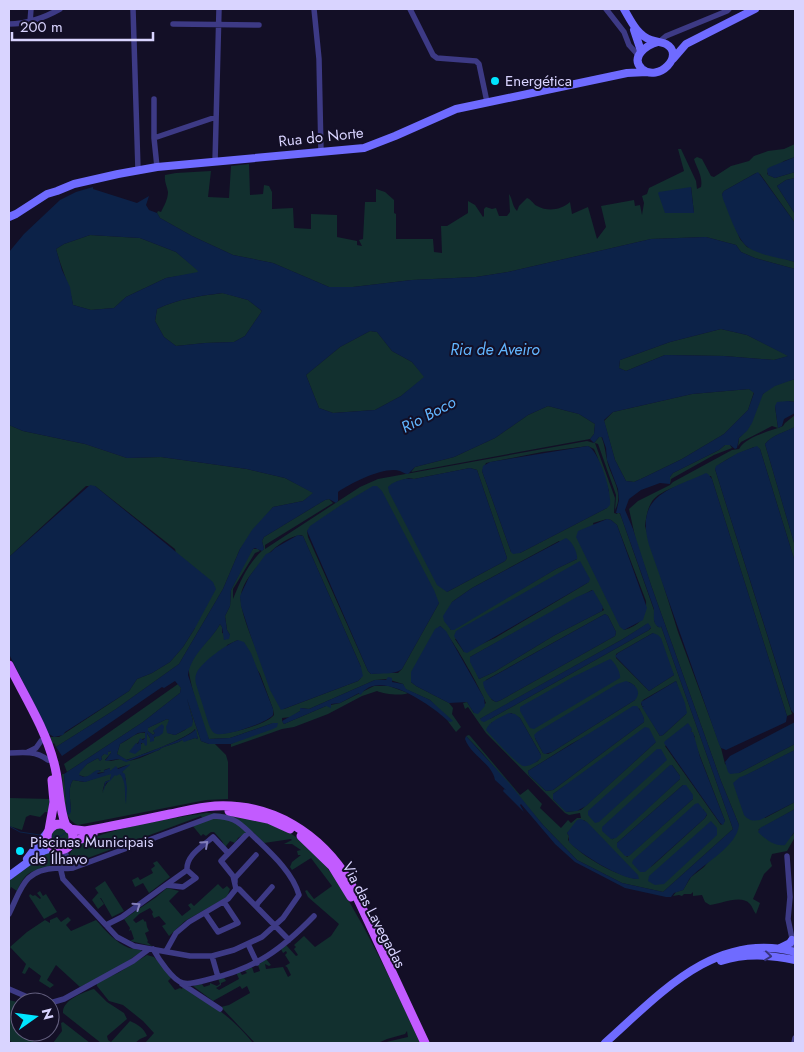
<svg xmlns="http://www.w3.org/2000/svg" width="804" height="1052" font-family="Jost,sans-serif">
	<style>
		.green { fill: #12302f; fill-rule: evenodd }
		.water { fill: #0c2248; fill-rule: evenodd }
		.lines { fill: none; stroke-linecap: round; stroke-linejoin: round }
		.stream { stroke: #0c2248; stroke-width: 1 }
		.street { stroke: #3d3a85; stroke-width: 5.5 }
		.secondary { stroke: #6f6bff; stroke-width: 8 }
		.primary { stroke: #c25bff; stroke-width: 9 }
		.oneway { stroke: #837fbc }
		.oneway2 { stroke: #38347d }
		.poi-dot { fill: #00e5ff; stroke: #130f26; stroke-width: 2 }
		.labels { text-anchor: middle; stroke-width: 4; stroke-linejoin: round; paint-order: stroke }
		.poi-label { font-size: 15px; fill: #d9d4ff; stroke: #130f26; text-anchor: start }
		.street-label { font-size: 15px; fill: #d9d4ff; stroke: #130f26 }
		.water-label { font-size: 16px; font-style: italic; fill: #62b6ff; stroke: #130f26 }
	</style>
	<rect width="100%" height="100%" fill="#130f26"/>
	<path class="green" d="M795,144V157L784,161L767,173L768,175L775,178L795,172V178L786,180L777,186L795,214V223L760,174L756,173L724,191L722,194L740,239L747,247L795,262V269L755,258L741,252L736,245L706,237L651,239L508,272L476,277L412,280L353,287H329L273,263L233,255L192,236L160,218L157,213L158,211L161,212C164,206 168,199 168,192C167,186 164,181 165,175L176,173L211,171L208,197L229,198L231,166L249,164L250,195L263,194L264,185L269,186L272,192V209L293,208L294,228L311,229V214L337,215V237L357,241V245L362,246L359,240L363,239L365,202H376V189L385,192L394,200V213L396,214V239H433L434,252L442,253L441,226H447L468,213V201L475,205L483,217L484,216V209L486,207L492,209L496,208L499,216H507L510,212L509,194C513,200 512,206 517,211L519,206L527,198C532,200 533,204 537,206C548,212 561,210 570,202L572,214L588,207L597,239L606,227L601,206L634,200L635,206L640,205L642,215L644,203L642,196L647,194L649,188L684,171L678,149H681L696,181L697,189L701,187C703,176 697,169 694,159L697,157L702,159L711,176L714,177L731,166L749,161L754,156L768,151L784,149ZM691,187L694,213H665Z
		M90,235L140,238L176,252L198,270V273L166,278L126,297L114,308L91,310L73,305C70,286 61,268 56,249L64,244Z
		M223,293L248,300L262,311L245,336L234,342L205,343L176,346L164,337L155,321L157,309C178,299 199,296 223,293Z
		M721,329L747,335L789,356L774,360L724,356L665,355L626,371L619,368L620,360L670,342Z
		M370,331L377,332L392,351L412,362L425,377L401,396L375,410L333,413L319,408L306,375L340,347Z
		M795,379V402L788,401L775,406L778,428L772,426L741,442L738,446L739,438C755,425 752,406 763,394C771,385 785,382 795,379Z
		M749,389L754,392L748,410L724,434L682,459L645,477L634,482L626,481L615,460L604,421L613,412L692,394Z
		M548,406L579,414L595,424L594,434L590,439L411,472L415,467L454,457L495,438L528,415Z
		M795,415V427C786,432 772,435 765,444L795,546V562L760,449L754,447C744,451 720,461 715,469L792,714L787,716L711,476C695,481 659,488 651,503C647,510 646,519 645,526L678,632L721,748L725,764L739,773L795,744V750L739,779L765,818L795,802V809L758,830L792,836L795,831V837L787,851L772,854L770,860L772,866L764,874L753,899L760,903L756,914C753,911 753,907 750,904C741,894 721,904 710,905L705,902L702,895L693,896V892L691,894H684L682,896L679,895L673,896L676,892L683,890L691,877L704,867L739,825L721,781L652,588L636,541L629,509L638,501L670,485L673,482L732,450L739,449C746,436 771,431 783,426L785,423Z
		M9,425L23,431L85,444L127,458L161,457L247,469L285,478L314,493L303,501L273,507L240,549L223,589L179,664L116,709L56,747L54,743L52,744L49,737H59L129,691L137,679L152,673L170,662L183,647L195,628L175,549L95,486H86L9,557Z
		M601,436C605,445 605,451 607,460C610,477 625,492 615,510L616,495L598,444L595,443L615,498L614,513L617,514L618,512L620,514L622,519L654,610V621L658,627L661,626L733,829L663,892L622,883L577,860L543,825L483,754L466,736L469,735L471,737L520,795L528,789L542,804L540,808L561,828L568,820L571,823L577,818H581L580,813L569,815L565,813L486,733L468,707L465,709L463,703L467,702L474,713L486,703C482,691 449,632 440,626L411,682L416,686L449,703L453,708L452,714L461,727L456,732L447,720L450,722L430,700L405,689L403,684L387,679L375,680L309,709L301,708L300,711L291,717L282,718V721L284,724L326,706L340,703L374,686H389L408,693C402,696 383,694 377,691L362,696L328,714L294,727L282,729L231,747V744L273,723L230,738L209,739C204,731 187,675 189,668C194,651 212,639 220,624L222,627V633L230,635L227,630L225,616L230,606L231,590L249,554L253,549H258L260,551L255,553L233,589V599C241,580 248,563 264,549L262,541L264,537L325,500L329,499L333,503L265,545V549L360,487L378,479L587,441L594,443L599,437ZM588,446L594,449L597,456L609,491L607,508L520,553L511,552L482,471L486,463L542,452ZM470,468L477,470L507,558L505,561L447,592L396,482L409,478L414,479ZM345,503L439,603L402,669L398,673H393L390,672L371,674L368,671L308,537L307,531ZM607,519L611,520L617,525L646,601C647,617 640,625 624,630L593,523ZM301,535L303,536L361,667V678L358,681L284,709C274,687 237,616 241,595C243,582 253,572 261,562C270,551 285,537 301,535ZM559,541L577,559L556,569L451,630L448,624L452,602L472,588ZM589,582L495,638L464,652L455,639ZM592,590L604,610L602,611L555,635L494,672L479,679L470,657ZM605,614L608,616L616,632L615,636L501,700L496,702L492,700L484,686L486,680ZM647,624L651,628L649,630L490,719H480L623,639ZM653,633L674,675L649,691L616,658V654ZM238,640L260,674L273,709L274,715C266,725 230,734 217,734L227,645ZM676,681L686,714L663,735L660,736L641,704L643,700ZM629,682L635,686V700L552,752L548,754L543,753L535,738ZM639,708L644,719V722L553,790L546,791L529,775L528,771L571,744ZM511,713L520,718L541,755L538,761L528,765L491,723ZM692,729L691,731L695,737L693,738L725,821L721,825L665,746ZM656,742L581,810L567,812L553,799V794L566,785ZM672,765L680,776V779L612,840ZM683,785L693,799L627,857L617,843ZM703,809L707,815L705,818L650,868ZM584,820L636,875L638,879C618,877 580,856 568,840L569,836L567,833Z
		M725,445H730L732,448L714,455L671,479L670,484V477L673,473L719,450Z
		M178,684L181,688L180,693L143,722L67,772L64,764Z
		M187,699L201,741L209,744L214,743L226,755L228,762V799L206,800L78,825C60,818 64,791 62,774H64L67,812H71C71,802 67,788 73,780L84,782L112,773L110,780L105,782L102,793C105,784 109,781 115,774H120L125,779L126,802V779L122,772L127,765L110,771V768L104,770L105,772L96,773L101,770L94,772L91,776L85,777L79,775V772L87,764L98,758L100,761L102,759L101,757C103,754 107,752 111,751V753L105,760L111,761L120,759C130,765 148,754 159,750C164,745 175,745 182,740H189L195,738L198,739L195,729C189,738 139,756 126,760L117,754L120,744C129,740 136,731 146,733L145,738L140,740L133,749L135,752L141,749L140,745L146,740L147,733L150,738H154L163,727L153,731L155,733L153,735L148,731V728L167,719L169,720L168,733L175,735L185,730L193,721Z
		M9,798L50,799L49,812H45L40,817L30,815L26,817L22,830L9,826Z
		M206,813C234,814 266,817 290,833C325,855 342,889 362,924C383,963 402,1003 420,1043H382L408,1037L407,1031L405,1034L387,1039L378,1043H255L221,1007L229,1005L250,993L247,986L242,989L240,986L213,1001L193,986L202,984L204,987L210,985V983L217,986L220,984L218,978L223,976L226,981L221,983V985L216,988L219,990L239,979L236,972H240L242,975L247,973L245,971L252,967L254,973L260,971L258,965L266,959L271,965L269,966L265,964L266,969L283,967L288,977L291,975L287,967L285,966L290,963L285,955L287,953L286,951L283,953L281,949L286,945L296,956L298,955L294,949L296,947L294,945L304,936L315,947L331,936L339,924L308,897L305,891L307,890L314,899L332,886L311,858L292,870L290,867L292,862L301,855H298L297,851L301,850L292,844H284L292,840L291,839L264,843L253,832H247L238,838L235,843L230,841L226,846L228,853L222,841L214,832H211L206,836L203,834L201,836L192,825L203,819L201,816L77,862L70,859L69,856C76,831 181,817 206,813Z
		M50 837a10 10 0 1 1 20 0a10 10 0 1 1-20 0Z
		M49,851L55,855L57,862C37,875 29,863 17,891L11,887L9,892V881L41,855Z
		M157,861L170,877L149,893L143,883L135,887L132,880L138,877L140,880L153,873L151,869L155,866L153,863Z
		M105,881L124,911L112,917L101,898H100L104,904L98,909L92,900L98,893L99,894L95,888Z
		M218,884L223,889L227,886L230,889L227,897L185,921L169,936L162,926L166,924L159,916L154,918L152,914L153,912L150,908L139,914L133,920L136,923L143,919L145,922L146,921L147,927L149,931L145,933L148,941L147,942L152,946L130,941L134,939L131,930L129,931L130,928L124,919L155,898L167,888L179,891L169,901L182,916L191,909L188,905L191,903L194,906Z
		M40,891L43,896L46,894L57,912L44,919L29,896L30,894L33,896L35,895L40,899L41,898L37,893Z
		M57,917L61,922L68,917L71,920L66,925L71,931L96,920C105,930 116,943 129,948C133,949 137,949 141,950V952L116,969L80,987L56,965L47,980L54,985L50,988L39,981L41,976L29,967L25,974L22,973L26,964L10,947L27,932L45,920L50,923V920Z
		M147,955L154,957L172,977L168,981L175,990L180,988L182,989L183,987C209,1001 234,1019 253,1043H145L154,1033L143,1021L123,1005L109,1001L97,986V982L118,973Z
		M94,989L107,1002L124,1013L127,1019L107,1036L108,1040L111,1042L130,1021C137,1024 144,1028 147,1036L140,1039L135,1043H101L63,1013C62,1000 84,992 94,989Z
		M20,999L23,1002H20V1032H42L32,1043H13L9,1040V1000L17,1002Z
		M63,1022L90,1043H53L62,1031L61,1023Z"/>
	<path class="water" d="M795,157V172L775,178L768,175L767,169L770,167Z
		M758,172L795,223V262C781,258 762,256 749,248C737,240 729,213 723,199L722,194L724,191Z
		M795,178V214L777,186L786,180Z
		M93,187V189L137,203L149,196L146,205L149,210L157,213L160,218L192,236L233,255L273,263L329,287H353L412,280L476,277L508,272L651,239L706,237L736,245L741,252L755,258L795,269V379L775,386L763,394L752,423L747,431L739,438L737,448L735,449L730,445H725L719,450L673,473L670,477V484L660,483L641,490L629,499L625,510L633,529L652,588L721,781L739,825C737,846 706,862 691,877C688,880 686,886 683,890L674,893L671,897H666L625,888L575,862L555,844L521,804L520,805L524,812L503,791L504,789L506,790L495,780C492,763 471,756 465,739L466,736L509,783L543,825L577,860L622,883L663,892L733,829L661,626L660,628C652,624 654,617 654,609L622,519L620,513H616L619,500L618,489L607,460L606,448L602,437H599L594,443L590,439L594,434L595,424L579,414L548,406L528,415L495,438L454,457L415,467L408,474C405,474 403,472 400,471C385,466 351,483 338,492V501L336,503L329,499L325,500L264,537L262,541L264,549L262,551L255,548L253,549L231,590L230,606L225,616L227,630L230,635L229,639L224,640L222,627L220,624C211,641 191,654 188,675L209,739L230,738L273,723H278L277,727L273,729L231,744H209L201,741L187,699L193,721L192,726L175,735L167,733L166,727L169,720L167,719L148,728V731L153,735L155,733L153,731L162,724L164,726L163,733L159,736L154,737V741L150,742V738L147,733V745L145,746L144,743H141V749L135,754L129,752L136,743L138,744L140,738L143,740L145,738V732L138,733L120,744L117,754L127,760C141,755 189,738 196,729L198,739L195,738L184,742L182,740C175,745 164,745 159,750L126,762L119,759L105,761L111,753V751L108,752V755L104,754L101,757L102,759L100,761L98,758L87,764L80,772L79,775C87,780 91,773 97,770L101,771L97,773L98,774L105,772L103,771L110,768V771L116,766L118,769L130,764V765L122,772L125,774L127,788L126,804C124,794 127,783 120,774L116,776L115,775L110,781L106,783L103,793L105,782L110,780L111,774L85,782L73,780C67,788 71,802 71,812L69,815L67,814L64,774L143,722L180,693L181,688L175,681L164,688L162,687L62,756L56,747L116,709L179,664L223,589L240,549L252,530L273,507L303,501L313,493L285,478L247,469L161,457L127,458L85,444L23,431L9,425V252L24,234L60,200L76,192ZM90,235L140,238L176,252L197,270L198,272L166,278L126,297L114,308L91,310L73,305L70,287L62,270L56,249L64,244ZM222,293L248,300L262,311L245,336L234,342L205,343L176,346L164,337L155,321L157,309C178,299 199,296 222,293ZM721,329L747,335L788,356L774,360L724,356L665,355L626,371L619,368L620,360L670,342ZM370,331L377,332L392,351L412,362L424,377L401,396L375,410L333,413L319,408L306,375L340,347ZM749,389L754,393L748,410L724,434L682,459L645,477L634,482L626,481L615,460L604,420L613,412L692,394Z
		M691,187L694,213H665L658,193L659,192Z
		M788,401L795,402V413L784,419L782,426L778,428L775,406L777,402Z
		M795,427V546L765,444C772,435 785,432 795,427Z
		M588,446C599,451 612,492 610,505L607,508L520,553L513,554L511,552L482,471L483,466L490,462Z
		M757,446L760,449L795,562V715L791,710L715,469L716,466L738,453Z
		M470,468L477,470L507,558L505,561L447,592L437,585L389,492L388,487C393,481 407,477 414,479Z
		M706,473L708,474L712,479L787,716L786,722L782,724L726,750L721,748L719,744L649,545C635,495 669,490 706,473Z
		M90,485L95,486L213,582L216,589L195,628L183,647L170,662L152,673L137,679L129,691L65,732L63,735L54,737L49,734L9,654V557Z
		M373,486H377L382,491L434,590L439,603L402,669C394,675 381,673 371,674L368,671L307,531L310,526L341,505Z
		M607,519L611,520L617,525L647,608L643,620L624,630L620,627L576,537L578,531Z
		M298,535L303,536L361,667L363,676L358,681L281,710L270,690L249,631L241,606L240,596L249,577L266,554L271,552L275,548Z
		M566,538C572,541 578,553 577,559L556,569L454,630H451L444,621L443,616L452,602L472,588Z
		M580,561L590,579L589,582L467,653L464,652L454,636L456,631Z
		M593,590L603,607L602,611L555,635L494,672L479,679L470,662V657L577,597Z
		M605,614L608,616L616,632L615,636L501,700L496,702C490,700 483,688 483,682Z
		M648,623L651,627L649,630L490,719L484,722L481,721L480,719L483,717L623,639Z
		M440,626L446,631L484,698L485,706L478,714L474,713L467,702L449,703L416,686L411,682V672L435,629Z
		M653,633L658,635L661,638L674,675L649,691L615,656L618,653Z
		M238,640L244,642L251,653L273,709V715C267,723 227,736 217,734C212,733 211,729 209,725L196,684C195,680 195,676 197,672C203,661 227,644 238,640Z
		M610,659C615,662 621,673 620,678L534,729L530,728L520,711V707L573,677Z
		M388,677L392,678V682L403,684L406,689L430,700L453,721L450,722L447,720C432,706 386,673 365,690C363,691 362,694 360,695L359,693L340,703L331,704V708L326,706L284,724L282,721L300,711V708L309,709L375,680H386Z
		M626,681C636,684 642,692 635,700L552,752L545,754L543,753L535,738L534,735L537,732L617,684Z
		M676,681L685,703L687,713L663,735L660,736L642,707L644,706H642L641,702Z
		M633,706H637C640,710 645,717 644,722L553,790L546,791L529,775L528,771C563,749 599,728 633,706Z
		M509,713L515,714L520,718L541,755V758C537,762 529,767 523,766C518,765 491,736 486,730C488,722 501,717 509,713Z
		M795,722V744L739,773L730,774L728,772L725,762L730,756Z
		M688,723L692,729L691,732H693L700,757L725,821L723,825L720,823L664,743L665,741Z
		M645,727L649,728L656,742L586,806L577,811L566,812L553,799V794Z
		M657,749H661L667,760L599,822L595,823L588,815V811Z
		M795,750V802L760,820C753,821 749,821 744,815L733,783L740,777C745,777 785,754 795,750Z
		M670,765H672L680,776V779L616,838L611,839L602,831V827Z
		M683,785H686L693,795V799L629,856H625L617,847V843Z
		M698,803L707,814L705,818L645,872H640L632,863L633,860L695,804Z
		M795,809V831L785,845C775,847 765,839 758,832L760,828Z
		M581,819L587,822L638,875L639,879C624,881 580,854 569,842V836L567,833L577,820Z
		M711,821L717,828V835L664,884L655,885L648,881L649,876Z"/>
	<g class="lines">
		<path class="stream" d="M9,826L20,832L40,835
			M52,836H61L66,832"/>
		<path class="street" d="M133,9L138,170
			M314,9L319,59L321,152
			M410,9L433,55L437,58L476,61L479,64L487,102
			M606,9L624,32L629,45L639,56
			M30,22L31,9
			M9,24C28,24 44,18 60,9
			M173,24L259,25
			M659,42L666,36L727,11L729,9
			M154,138V99
			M215,162L219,9
			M157,167L154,138L216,117
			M28,752L36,748L41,741
			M9,753C24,752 36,751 48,760
			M56,850L63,879L117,937L134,946L190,956H212L234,950L262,937L283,918L299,895C292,870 266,849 249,832L221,861L233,876L236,889L228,899L189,922L176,933L166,951
			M66,855C69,862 71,865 79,865
			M787,856L790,897L788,919L795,953
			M62,866L67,848
			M187,870L196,878L183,887L166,885Z
			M187,870C186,855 203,846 213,837L228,853
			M235,882V878L256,855
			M236,889H239L289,940
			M257,907V904L272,887
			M205,913L218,932L238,923L224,902
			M9,914C22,888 23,870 57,868C63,868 68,869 73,868L214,816C231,817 237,820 249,832
			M106,925L122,917L166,885
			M248,944L257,963
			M153,949C158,958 173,981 183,983C191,985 202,981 210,979C256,968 281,950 314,916
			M212,956L218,977
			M182,984L220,1009
			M9,989L39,1002
			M50,1003L64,999L133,961L149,949
			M794,1043L795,1038"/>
		<path class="secondary" d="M624,9C631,21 637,35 651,40C656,42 662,42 666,44C686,55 658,83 642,69C629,57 647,45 658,42
			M634,30L641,51
			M673,59L686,44L755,9
			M9,217L16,214L47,194L57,191L74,184L118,174L157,167L364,148L395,136L456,109L627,73L647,72
			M27,859L47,833
			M9,876L43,851L52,848
			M780,948L790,943L792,940
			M721,961C746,953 770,955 795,960
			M605,1043C658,996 715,930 795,952"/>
		<path class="primary" d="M9,665C25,697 45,728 54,763C60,784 58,806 66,826
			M229,811L268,819L290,829
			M47 837a13 13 0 1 1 26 0a13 13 0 1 1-26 0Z
			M69,829L85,831C113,826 142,820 170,814C185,811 200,807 215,806C273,803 321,834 350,882L425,1043
			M49,830L54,802L52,780
			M301,836L332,866L351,897
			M71,843L93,834"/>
	</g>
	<defs><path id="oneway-chevron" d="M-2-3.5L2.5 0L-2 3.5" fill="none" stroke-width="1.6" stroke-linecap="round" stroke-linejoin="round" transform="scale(1.25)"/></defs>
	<g class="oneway">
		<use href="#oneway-chevron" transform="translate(205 844) rotate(-42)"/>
		<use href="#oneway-chevron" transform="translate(137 906) rotate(-35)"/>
	</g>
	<use class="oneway2" href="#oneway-chevron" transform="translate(768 956) rotate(6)"/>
	<g class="poi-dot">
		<circle cx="495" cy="81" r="5"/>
		<circle cx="20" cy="851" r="5"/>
	</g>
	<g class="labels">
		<g class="poi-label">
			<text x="505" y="86">Energética</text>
			<text x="30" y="847">Piscinas Municipais<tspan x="30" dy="17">de Ílhavo</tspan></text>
		</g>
		<g class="street-label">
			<text transform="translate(321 137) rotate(-6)" y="5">Rua do Norte</text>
			<text transform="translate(374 915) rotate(62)" y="5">Via das Lavegadas</text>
		</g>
		<g class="water-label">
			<text x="495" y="355">Ria de Aveiro</text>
			<text transform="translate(428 414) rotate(-28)" y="6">Rio Boco</text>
		</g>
	</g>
	<rect width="804" height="1052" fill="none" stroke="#d9d4ff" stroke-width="20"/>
	<g transform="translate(35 1017) rotate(76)"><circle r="24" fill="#130f26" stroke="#625e7d"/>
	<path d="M0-4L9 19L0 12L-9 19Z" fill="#00e5ff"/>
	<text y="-8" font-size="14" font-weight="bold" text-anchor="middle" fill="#d9d4ff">N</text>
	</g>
	<path d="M12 32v8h141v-8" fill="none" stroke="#d9d4ff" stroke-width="2.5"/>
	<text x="20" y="32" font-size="15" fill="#d9d4ff" stroke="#130f26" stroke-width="4" paint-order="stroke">200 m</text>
</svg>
